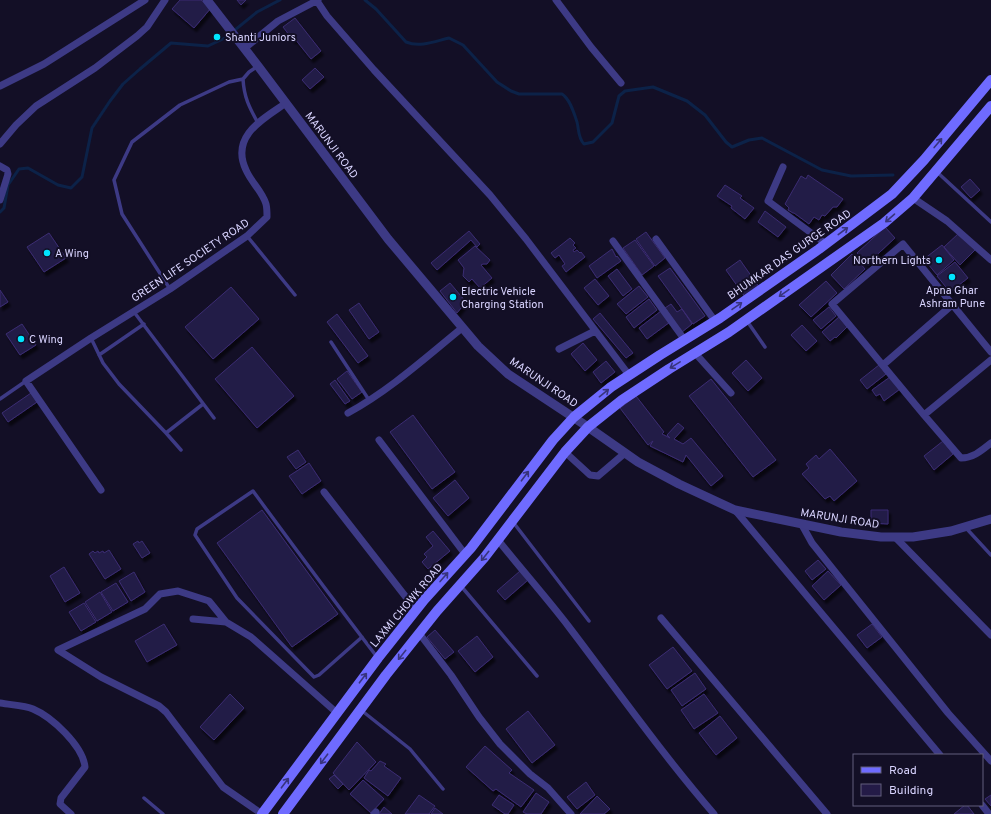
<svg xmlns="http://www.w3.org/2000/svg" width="991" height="814" font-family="Overpass,sans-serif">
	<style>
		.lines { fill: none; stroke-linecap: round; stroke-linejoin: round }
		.stream { stroke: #0c2248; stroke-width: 3 }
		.building { fill: #241b47; stroke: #3b2d73; filter: url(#shadow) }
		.service { stroke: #3d3a85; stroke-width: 3.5 }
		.minor { stroke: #3d3a85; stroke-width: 7 }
		.tertiary { stroke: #3d3a85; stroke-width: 9 }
		.secondary { stroke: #6f6bff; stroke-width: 10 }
		.oneway { stroke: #38347d }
		.poi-dot { fill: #00e5ff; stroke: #130f26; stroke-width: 1.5 }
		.labels { text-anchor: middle; stroke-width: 4; stroke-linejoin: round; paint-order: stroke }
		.poi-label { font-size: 11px; fill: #d9d4ff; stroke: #130f26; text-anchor: start }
		.street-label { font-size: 11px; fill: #d9d4ff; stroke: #130f26 }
	</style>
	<defs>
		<filter id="shadow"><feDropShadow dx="2.5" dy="4" stdDeviation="1" flood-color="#0009"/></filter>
	</defs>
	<rect width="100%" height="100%" fill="#130f26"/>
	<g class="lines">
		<path class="stream" d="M365,0L376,9L406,42C420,48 436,41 449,38L463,45L497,82L511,91L519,94H562C570,99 574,113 577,122C579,130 578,138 584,144L593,142L612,123L619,96L625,91L653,87L687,101L705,115L726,142L732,147L749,140L762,138L822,170L851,176L893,175
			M0,212L4,208L8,185L19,169L28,168L58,185L71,188L82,177L92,128L110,101L123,84L140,69L171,43L208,46L225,38L257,12L280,0"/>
	</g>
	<path class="building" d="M180,0H201L211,8L194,28L172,9Z
		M237,0H246L241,5Z
		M295,18L321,51L311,59L295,39L293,40L283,27Z
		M315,68L324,77L310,89L302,80Z
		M808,175L843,199L837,207H833L825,216L822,215L819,220L814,217L809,224L794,213H793L788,210L789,208L785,204L801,176L806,179Z
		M970,179L980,190L971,198L961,187Z
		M725,185L742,196L740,198L754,208L745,219L731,208L732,206L717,196Z
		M765,211L786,227L778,237L758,222Z
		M885,227L895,238L867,264L857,253Z
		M469,231L480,244L477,247L471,240L437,270L431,263Z
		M646,232L665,258L655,266L636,239Z
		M49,233L66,258L44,272L27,247Z
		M959,233L975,250L960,265L944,247Z
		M570,238L575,243L573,245L576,248L573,250L574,252L577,250L580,253L581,252L585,257L566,272L562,266L565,264L559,255L555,258L551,253Z
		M635,240L654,266L642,275L623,248Z
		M942,245L954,260L937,275L924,259Z
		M475,246L490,260L487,264H483L481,265L492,278L480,288L472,279L469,282L463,276L464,268L458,260Z
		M612,249L616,257L617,256L621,261L597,278L589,266Z
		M852,254L865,269L844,289L831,275Z
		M740,260L759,287L745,297L726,270Z
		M955,262L968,278L950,292L937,276Z
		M670,268L705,316L693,324L658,276Z
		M617,269L632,289L623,296L608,276Z
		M595,279L609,296L598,305L584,288Z
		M826,281L837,293L811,317L799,305Z
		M450,283L466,302L457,313L440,291Z
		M639,286L648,297L626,314L617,304Z
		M231,287L259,319L213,359L185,327Z
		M0,290L8,302L0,307Z
		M649,299L657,310L634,328L626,317Z
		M359,303L379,332L369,339L349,310Z
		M671,304L677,312L682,309L692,324L682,332L665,308Z
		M829,307L836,316L821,329L813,320Z
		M661,311L670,322L647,339L639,328Z
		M600,313L633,353L626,358L593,319Z
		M337,314L368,356L358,363L327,322Z
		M839,317L847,327L836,338L835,337L830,341L822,332Z
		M22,324L36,345L20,355L6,334Z
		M802,325L817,341L806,351L791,335Z
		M583,343L597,360L585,371L571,354Z
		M252,347L294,396L257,428L215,379Z
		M746,360L762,378L748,391L732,373Z
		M606,361L615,372L601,383L593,372Z
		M879,365L886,374L867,389L860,380Z
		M347,371L362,392L352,399L337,379Z
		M890,377L900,389L884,401L880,394L876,396L872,390Z
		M711,379L776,460L753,477L689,396Z
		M335,380L350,401L345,404L330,384Z
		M31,393L37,402L8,422L2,413Z
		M636,396L664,432L662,434L670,438L667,435L678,423L684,428L674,439L683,444L691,438L723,476L711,486L686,455L683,462L650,446L653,441L648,445L620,408Z
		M413,415L455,472L432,489L390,432Z
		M943,441L953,454L934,470L924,456Z
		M830,449L857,481L834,501L830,496L825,499L802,474L809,468L806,464L816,455L819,459Z
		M298,450L306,462L296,469L287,457Z
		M309,463L321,481L302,494L289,476Z
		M455,480L469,498L448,516L433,498Z
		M262,510L338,614L292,647L217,543Z
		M871,510H888V524L871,523Z
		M433,531L450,551L428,569L422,562L427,557L424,554L433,546L426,537Z
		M138,541L139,543L142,541L150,553L142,558L133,544Z
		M109,550L121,569L105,579L89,554L93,551L95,553L98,551L99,553L103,551L104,553Z
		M818,560L826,569L812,580L805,571Z
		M64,567L80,593L65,602L50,576Z
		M520,571L528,580L505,600L497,591Z
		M828,571L841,585L824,600L812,586Z
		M134,572L145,592L131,601L119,581Z
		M116,583L128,602L113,611L101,592Z
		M100,592L112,612L97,621L85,602Z
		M84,603L96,622L81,631L69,612Z
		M164,624L177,645L147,662L135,641Z
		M872,624L882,637L867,648L857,635Z
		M435,630L454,652L445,659L427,637Z
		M477,636L493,657L475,672L458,651Z
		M673,647L692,671L667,689L649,665Z
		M695,673L706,689L682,706L671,690Z
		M230,694L244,708L214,740L200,727Z
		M704,694L718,713L694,729L681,710Z
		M528,711L555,745L532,763L506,729Z
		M720,716L737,738L716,755L699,733Z
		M357,742L376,762L349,790L333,773Z
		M485,746L512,770L509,773L534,790L521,807L496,789L493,791L466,767Z
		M380,761L386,764L384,766L401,778L388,796L364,778L369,770L371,771Z
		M334,775L343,784L338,789L329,779Z
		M363,780L384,799L371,813L350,794Z
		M586,782L595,795L577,809L567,797Z
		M536,793L549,802L541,814H527L523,812Z
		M419,795L435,806L429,814H405Z
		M499,795L514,805L508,814H505L492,805Z
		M991,795V806L985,799Z
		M597,796L610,809L604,814H580Z
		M965,805H967L974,814H954Z
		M384,807L392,814H379Z
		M435,808L443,814H431Z"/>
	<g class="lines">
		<path class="service" d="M243,79C244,97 249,107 258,123
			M937,172L991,222
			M247,236L295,295
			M170,289L122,214L114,180L132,142L180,105L229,82L243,79L249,72L258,66
			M134,312L214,418
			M747,321L765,347
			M91,338L103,363L119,384L166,433L181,450
			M331,342L369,400
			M99,355L144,324
			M0,399L26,381
			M166,433L203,404
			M513,522L589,621
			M966,528L991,555
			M461,586L537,676
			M362,637L319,675L314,677L237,598L195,535L197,529L253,491C294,547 335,602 377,657
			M361,710L410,749L443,789
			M144,798L163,814"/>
		<path class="minor" d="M556,0L591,47L621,83
			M317,1L327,16L374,70L490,195L526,239L629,375
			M245,48L278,21L318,0
			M0,86L44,64L145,0
			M0,144L16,125L36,106L95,68L137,36L147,27L165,0
			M0,166L7,170L8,174L0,200
			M783,167L768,201L826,244
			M913,198L947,221L991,260
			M656,239L715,321
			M613,241L684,339
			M559,349L595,331
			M991,352L903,244L832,304L924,415L991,360
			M695,353L731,393
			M883,365L952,305
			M348,413C390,390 425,358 462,328
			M924,415L961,458C973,458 981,451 991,443
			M379,440L465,554
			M565,452L590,475L598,476L625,453
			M101,490L26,381L91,338L170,289L247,236L267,217C267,213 267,208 266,204C262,191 251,182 246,170C230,136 263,119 286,103
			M324,492L416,610
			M735,510L940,755
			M802,525L812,543L948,713L991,761
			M895,537L991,635
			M498,540C521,569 546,597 569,627C617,690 662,754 714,814
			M661,618L827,814
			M193,619L226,622L251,637L337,713
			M226,622L209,601L178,591L160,594L145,609L58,650L101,677L159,706L166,712L223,787L262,814
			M419,633L451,675L479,717L500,744L530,774L548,788L571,814
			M0,703C10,705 24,705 33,709C52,717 83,746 85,767L61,798L60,804L71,814
			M982,805L989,814
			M374,814L376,812"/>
		<path class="tertiary" d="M207,0L258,66L388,239L478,346L508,374L588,427L638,462L679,484L735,510L841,532L881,537H913L951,531L991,519"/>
		<path class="secondary" d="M262,814L378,658L424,600L471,548L553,440L574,417L611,387L660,355L720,318L819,249L892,194L924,160L991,80
			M283,814L386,675L437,611L484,558L565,452L588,427L622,400L669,369L729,332L884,223L913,198L991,106"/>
	</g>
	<defs><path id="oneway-shaft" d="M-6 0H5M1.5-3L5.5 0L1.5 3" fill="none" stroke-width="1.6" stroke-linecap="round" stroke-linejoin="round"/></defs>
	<g class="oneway">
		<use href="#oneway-shaft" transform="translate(938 143) rotate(-50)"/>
		<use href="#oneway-shaft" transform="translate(890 218) rotate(139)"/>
		<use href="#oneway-shaft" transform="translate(843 231) rotate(-37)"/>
		<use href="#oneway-shaft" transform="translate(784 293) rotate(145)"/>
		<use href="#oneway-shaft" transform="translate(737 306) rotate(-35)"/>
		<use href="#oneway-shaft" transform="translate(675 365) rotate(149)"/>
		<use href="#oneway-shaft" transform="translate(604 393) rotate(-39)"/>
		<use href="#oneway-shaft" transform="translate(525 476) rotate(-53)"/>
		<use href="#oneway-shaft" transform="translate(485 556) rotate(129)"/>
		<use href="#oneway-shaft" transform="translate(444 577) rotate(-49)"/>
		<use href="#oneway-shaft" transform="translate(402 655) rotate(129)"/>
		<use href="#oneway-shaft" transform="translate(363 678) rotate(-53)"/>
		<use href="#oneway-shaft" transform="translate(324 759) rotate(127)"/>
		<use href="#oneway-shaft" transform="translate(285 783) rotate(-53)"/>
	</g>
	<g class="poi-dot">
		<circle cx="217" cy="37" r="4"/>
		<circle cx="47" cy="253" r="4"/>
		<circle cx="939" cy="260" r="4"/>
		<circle cx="952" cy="277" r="4"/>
		<circle cx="453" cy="297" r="4"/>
		<circle cx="21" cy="339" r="4"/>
	</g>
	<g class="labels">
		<g class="poi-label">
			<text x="225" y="41">Shanti Juniors</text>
			<text x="55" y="257">A Wing</text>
			<text x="931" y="264" text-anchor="end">Northern Lights</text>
			<text x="952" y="294" text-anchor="middle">Apna Ghar<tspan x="952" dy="13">Ashram Pune</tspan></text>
			<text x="461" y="295">Electric Vehicle<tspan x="461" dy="13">Charging Station</tspan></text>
			<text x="29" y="343">C Wing</text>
		</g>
		<g class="street-label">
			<text transform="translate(332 145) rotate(53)" y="4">MARUNJI ROAD</text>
			<text transform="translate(789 254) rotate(-35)" y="4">BHUMKAR DAS GURGE ROAD</text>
			<text transform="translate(190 260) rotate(-34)" y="4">GREEN LIFE SOCIETY ROAD</text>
			<text transform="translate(544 382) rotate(34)" y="4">MARUNJI ROAD</text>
			<text transform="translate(840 518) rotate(9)" y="4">MARUNJI ROAD</text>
			<text transform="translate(406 605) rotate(-50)" y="4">LAXMI CHOWK ROAD</text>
		</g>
	</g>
	<rect x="853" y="754" width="130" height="52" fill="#130f26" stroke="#625e7d"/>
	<rect x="861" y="767" width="20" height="6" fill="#6f6bff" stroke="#625e7d"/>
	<text x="889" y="774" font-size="12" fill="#d9d4ff">Road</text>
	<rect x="861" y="784" width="20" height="12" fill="#241b47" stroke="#625e7d"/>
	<text x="889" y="794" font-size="12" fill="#d9d4ff">Building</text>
</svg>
